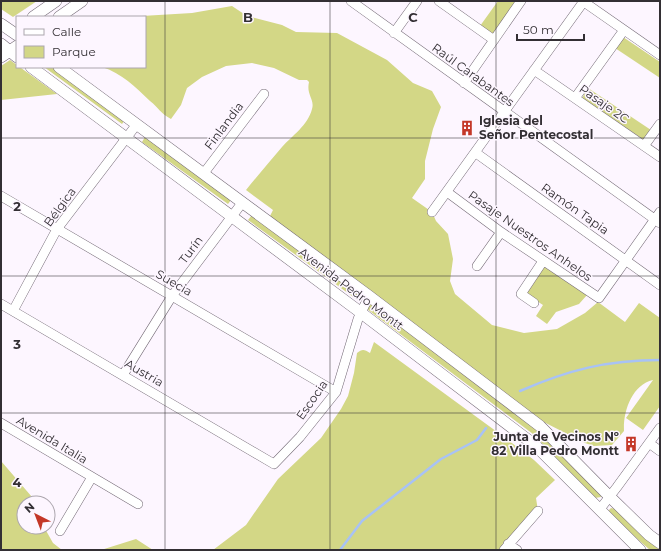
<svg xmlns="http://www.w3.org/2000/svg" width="661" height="551" font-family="Montserrat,sans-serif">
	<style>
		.green { fill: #d3d786 }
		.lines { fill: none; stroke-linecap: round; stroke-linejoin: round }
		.stream { stroke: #a8c2f5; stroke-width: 2.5 }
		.minor-casing { stroke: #746a76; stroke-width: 10 }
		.major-casing { stroke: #746a76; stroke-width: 12 }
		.minor { stroke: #fff; stroke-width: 9 }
		.major { stroke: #fff; stroke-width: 11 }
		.grid { fill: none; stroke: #332f34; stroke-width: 1; stroke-opacity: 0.55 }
		.labels { text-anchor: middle; stroke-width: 3; stroke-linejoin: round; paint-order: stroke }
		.street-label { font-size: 12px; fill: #332f34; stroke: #fdf6ff }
		.poi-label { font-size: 12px; font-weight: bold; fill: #332f34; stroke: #fdf6ff; text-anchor: start }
		.grid-label { font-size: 13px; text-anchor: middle; font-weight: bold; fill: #332f34; stroke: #fdf6ff; stroke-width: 3; stroke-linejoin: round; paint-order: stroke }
	</style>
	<rect width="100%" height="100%" fill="#fdf6ff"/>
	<path class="green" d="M1,1H37L13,17L1,9Z
		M498,1H516L492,35L480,26Z
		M232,6L247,16L282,25L296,32L337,33L387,60L413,83L432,91L441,107L433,129L425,161V179L412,198L432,212L436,221L448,234L453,259L450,281L455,294L492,325L524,333L557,329L585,313L598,302L625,322L639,303L660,318V406L643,430L626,418L653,380C632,385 623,411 624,431L612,445L594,446L585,443L526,413L268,220L273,210L246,190C258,175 270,161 282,147C292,136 308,125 312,109C315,99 306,95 309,82L307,80H299L274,68L252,63L226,66L202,77L187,88L181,105L171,119C160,113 159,108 150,101C134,86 123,74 102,67H145V17H125L192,13Z
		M623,37L660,62V78L615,48Z
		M10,60L57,94L1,100V66Z
		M44,67H54L125,120L122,124Z
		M588,88L651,130L644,140L582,98Z
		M145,137L231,200L228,204L142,142Z
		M252,215L362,296L360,302L248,220Z
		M543,266L587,295L579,304L556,312L547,324L536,316L543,305L526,294Z
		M369,302L550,440L600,494L601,497L595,498L533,434L367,309Z
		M374,342L504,437L534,460L555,480L536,498L538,511L504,550H213L246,525L278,479L321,438L341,409L348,396L354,373L357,353C362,349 364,349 370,353Z
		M1,461L32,497L34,503H24V527H44L53,543L62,550H1Z
		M611,508L615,509L646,539L660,550H650L610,515L609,510Z
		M136,539L153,550H101Z"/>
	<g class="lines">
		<path class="stream" d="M520,391C568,370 607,360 660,360
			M340,550L362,521L441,459L477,440L486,428"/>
		<g class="minor-casing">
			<path id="minor" d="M351,1L660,223
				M439,1L494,40
				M584,2L660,55
				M394,33L417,1
				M534,70L660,157
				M464,83L521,1
				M575,98L624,30
				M644,146L660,124
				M476,153L660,285
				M204,173L264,94
				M447,192L501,232L599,298L660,212
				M1,196L336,392
				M432,212L584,1
				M477,266L501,232
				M534,303L521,294L543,261
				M1,304L274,464L300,437L336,392L358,319L369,296
				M13,311L57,229L137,124
				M123,375L172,296L242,203
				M1,423L138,504
				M649,443L660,451
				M600,509L617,487L660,428
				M60,531L92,477
				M508,544L517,550
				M504,550L538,511"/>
		</g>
		<g class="major-casing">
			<path id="major" d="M33,17L56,1
				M59,17L82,1
				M1,24L17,35
				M1,44L17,57
				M1,57L17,46
				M31,67L360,312L536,446L640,550
				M59,67L369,296L540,426L610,497L649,535L660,543"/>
		</g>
		<use href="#minor" class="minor"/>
		<use href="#major" class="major"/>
	</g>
	<path class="grid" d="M165,1V550M330,1V550M496,1V550M1,138H660M1,276H660M1,413H660"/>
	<defs>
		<g id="building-bare" transform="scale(1.2)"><path d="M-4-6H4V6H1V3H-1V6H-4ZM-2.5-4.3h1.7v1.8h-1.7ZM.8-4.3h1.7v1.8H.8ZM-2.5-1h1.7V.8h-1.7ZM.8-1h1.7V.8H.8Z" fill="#c43728" stroke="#fdf6ff" stroke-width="2.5" paint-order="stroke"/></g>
	</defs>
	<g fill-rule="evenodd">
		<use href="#building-bare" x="467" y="128"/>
		<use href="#building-bare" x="631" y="444"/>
	</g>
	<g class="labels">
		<g class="street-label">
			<text transform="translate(473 75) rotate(36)" y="4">Raúl Carabantes</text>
			<text transform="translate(604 104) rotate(35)" y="4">Pasaje 2C</text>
			<text transform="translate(224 126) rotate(-53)" y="4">Finlandia</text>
			<text transform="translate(60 207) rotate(-54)" y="4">Bélgica</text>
			<text transform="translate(575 209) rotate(35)" y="4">Ramón Tapia</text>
			<text transform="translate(530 236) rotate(35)" y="4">Pasaje Nuestros Anhelos</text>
			<text transform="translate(191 250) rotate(-53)" y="4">Turín</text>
			<text transform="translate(174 283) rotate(30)" y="4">Suecia</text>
			<text transform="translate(351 289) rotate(37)" y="4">Avenida Pedro Montt</text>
			<text transform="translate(144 373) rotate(30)" y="4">Austria</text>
			<text transform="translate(312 400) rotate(-55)" y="4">Escocia</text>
			<text transform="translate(52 440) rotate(31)" y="4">Avenida Italia</text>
		</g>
		<g class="poi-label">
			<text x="479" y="125">Iglesia del<tspan x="479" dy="14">Señor Pentecostal</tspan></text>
			<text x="619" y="441" text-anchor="end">Junta de Vecinos Nº<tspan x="619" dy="14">82 Villa Pedro Montt</tspan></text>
		</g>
	</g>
	<g class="grid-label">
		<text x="248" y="22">B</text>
		<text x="413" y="22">C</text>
		<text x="17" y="211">2</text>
		<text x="17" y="349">3</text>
		<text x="17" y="487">4</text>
	</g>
	<rect width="661" height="551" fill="none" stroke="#332f34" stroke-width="4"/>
	<rect x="16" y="16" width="130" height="52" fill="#fdf6ff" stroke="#aca6ae"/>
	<rect x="24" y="29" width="20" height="6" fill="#ffffff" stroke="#aca6ae"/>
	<text x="52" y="36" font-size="12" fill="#332f34">Calle</text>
	<rect x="24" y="46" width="20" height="12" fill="#d3d786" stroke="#aca6ae"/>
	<text x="52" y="56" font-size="12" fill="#332f34">Parque</text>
	<g transform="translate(36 515) rotate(318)"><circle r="19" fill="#fdf6ff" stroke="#aca6ae"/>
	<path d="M0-3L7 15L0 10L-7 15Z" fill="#c43728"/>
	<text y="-6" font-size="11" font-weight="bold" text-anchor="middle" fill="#332f34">N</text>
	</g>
	<path d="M517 34v6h67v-6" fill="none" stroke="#332f34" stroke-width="2"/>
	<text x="523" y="34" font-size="12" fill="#332f34" stroke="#fdf6ff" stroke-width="3" paint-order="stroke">50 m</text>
</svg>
